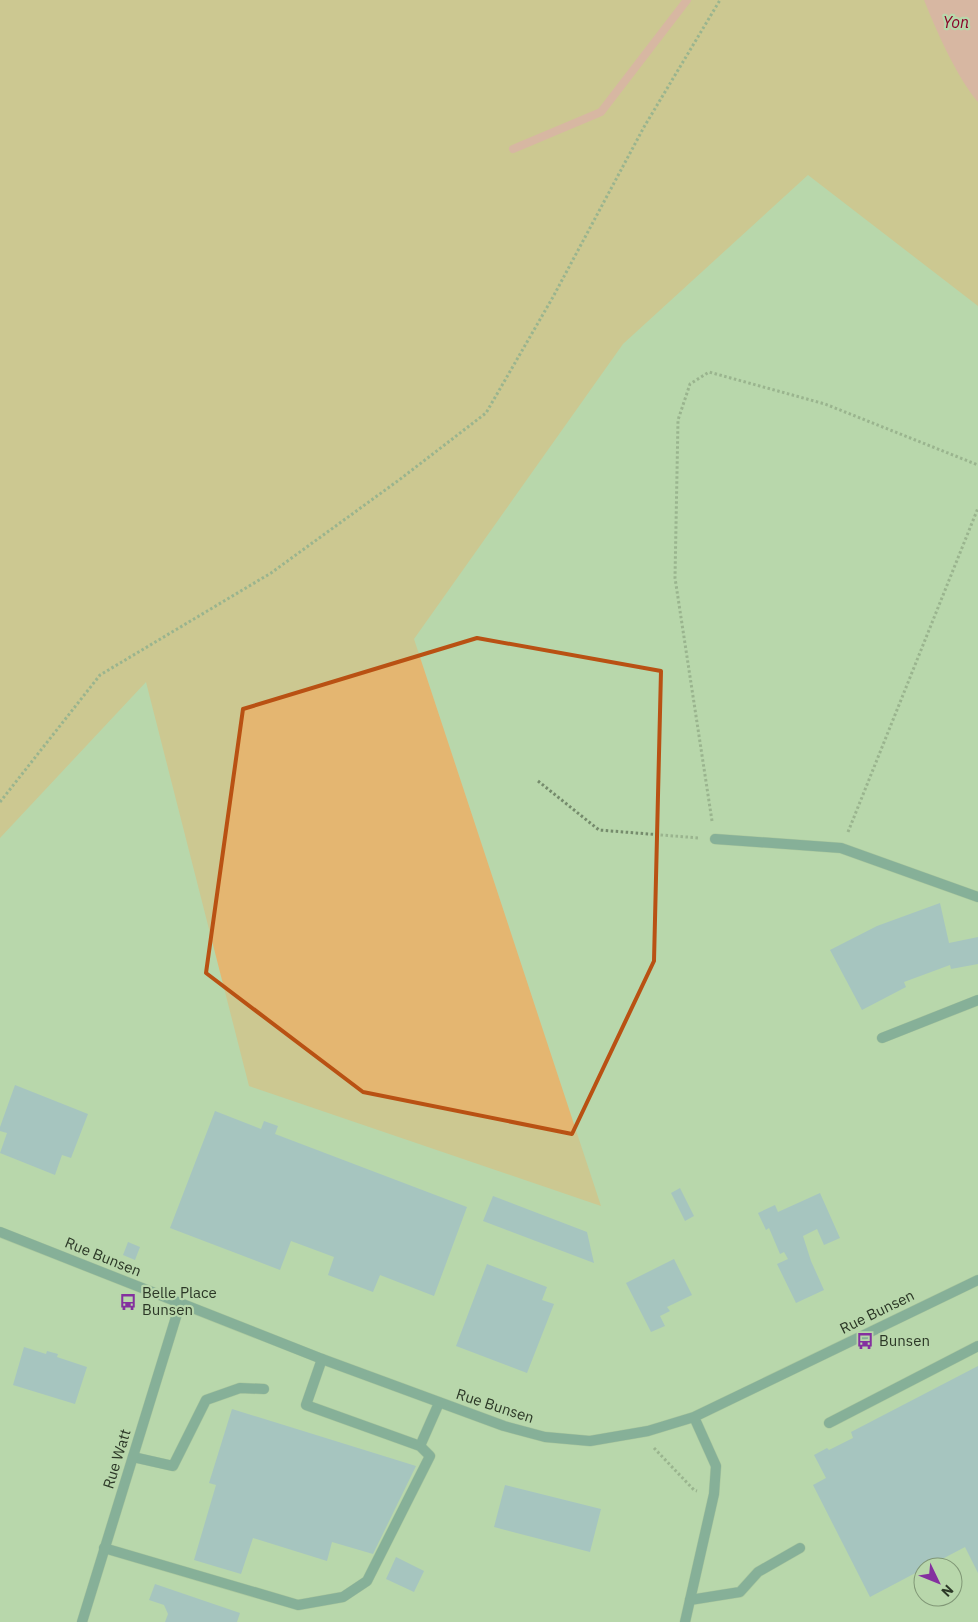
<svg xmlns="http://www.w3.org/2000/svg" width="978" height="1622" font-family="'IBM Plex Sans',sans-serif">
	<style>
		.green { fill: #e4b671 }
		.water { fill: #fd9097 }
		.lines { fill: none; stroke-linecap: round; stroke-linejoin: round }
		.stream { stroke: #fd9097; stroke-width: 8 }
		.building { fill: #91afd8 }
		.service-casing { stroke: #99b48e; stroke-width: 11 }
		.minor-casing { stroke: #99b48e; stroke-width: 11 }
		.path { stroke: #758b6c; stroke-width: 3; stroke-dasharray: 2.5 2.5; stroke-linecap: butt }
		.service { stroke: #498182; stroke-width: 10 }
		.minor { stroke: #498182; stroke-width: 10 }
		.marked { fill: none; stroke: #b95113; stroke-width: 4; stroke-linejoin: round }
		.labels { text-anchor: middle; stroke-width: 4.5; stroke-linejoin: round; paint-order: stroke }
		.street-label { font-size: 15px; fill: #2c3827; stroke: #b8d7ab }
		.poi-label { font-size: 15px; fill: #2c3827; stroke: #b8d7ab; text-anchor: start }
		.water-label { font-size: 16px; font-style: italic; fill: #8a0028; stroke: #b8d7ab }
	</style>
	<rect width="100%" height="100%" fill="#b8d7ab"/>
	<path class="green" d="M0,0H978V306L808,175L623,344L414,639L601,1206L249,1086L146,682L0,838Z"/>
	<path class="water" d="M924,0H978V102C957,78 936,30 924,0Z"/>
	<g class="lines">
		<path class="stream" d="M513,149L601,112L687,0"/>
	</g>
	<path class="building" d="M940,903L949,943L978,937V964L951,969L950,965L904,982L906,987L862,1010L830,950L877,926Z
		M15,1085L88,1114L71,1158L62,1155L55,1175L0,1153L7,1133L0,1131V1127Z
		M215,1111L261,1129L264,1121L278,1126L275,1134L467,1207L434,1296L380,1275L373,1292L328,1275L334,1257L291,1241L280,1270L170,1228Z
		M680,1188L694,1216L685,1221L671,1193Z
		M820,1193L840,1238L824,1245L817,1229L803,1236L811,1261L824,1290L796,1303L777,1264L788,1259L784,1252L780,1254L769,1228L766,1230L758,1213L775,1205L778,1212Z
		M493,1196L587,1232L594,1263L483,1221Z
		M128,1242L140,1247L135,1260L123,1255Z
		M674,1259L692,1295L667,1307L670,1311L660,1316L665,1326L651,1332L626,1283Z
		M487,1264L547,1287L542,1300L554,1304L527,1373L456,1346Z
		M24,1347L46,1354L47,1351L58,1354L57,1357L87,1367L75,1404L13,1385Z
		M978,1366V1573L965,1547L927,1567H923V1569L870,1597L813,1485L826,1478L814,1455L827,1448L829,1450L853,1438L851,1432Z
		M232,1409L416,1466L373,1554L332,1542L327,1561L253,1538L241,1574L194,1560L216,1485L209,1483Z
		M505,1485L601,1509L590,1552L494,1527Z
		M396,1557L424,1571L414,1592L386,1579Z
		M155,1584L240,1613L237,1622H165L168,1614L164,1605L149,1600Z"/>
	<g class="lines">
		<g class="service-casing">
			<path id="service" d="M715,839L841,848L978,897
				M882,1038L978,1000
				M322,1359L306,1405L420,1446
				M829,1423L978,1346
				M133,1457L173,1466L206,1400L240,1388L264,1389
				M104,1548L298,1605L343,1597L367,1581L430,1456L420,1446L439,1403
				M690,1600L740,1592L758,1572L800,1548"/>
		</g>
		<g class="minor-casing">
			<path id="minor" d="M0,1232L322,1359L504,1426L545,1437L590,1441L648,1431L694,1417L978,1280
				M82,1622L180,1304
				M685,1622L714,1494L716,1466L694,1417"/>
		</g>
		<path class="path" d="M538,781L599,830L699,838
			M0,802L100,675L271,573L399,480L486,413L553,297L644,127L720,0
			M712,821L675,578L678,420L690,384L709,372L825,404L978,465
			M848,832L978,508
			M654,1448L694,1490L697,1491"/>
		<use href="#service" class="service"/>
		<use href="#minor" class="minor"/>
	</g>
	<path d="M0 0H978V1622H0ZM477,638L661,671L654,961L572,1134L363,1092L206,973L243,709Z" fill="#b8d7ab" fill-opacity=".55" fill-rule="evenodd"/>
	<path class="marked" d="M477,638L661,671L654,961L572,1134L363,1092L206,973L243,709Z"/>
	<defs>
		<g id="bus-bare" transform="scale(1.35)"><path d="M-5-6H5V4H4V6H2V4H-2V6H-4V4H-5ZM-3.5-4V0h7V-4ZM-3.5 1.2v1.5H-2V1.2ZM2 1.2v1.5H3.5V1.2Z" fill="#84309f" stroke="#b8d7ab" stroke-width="2.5" paint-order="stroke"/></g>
	</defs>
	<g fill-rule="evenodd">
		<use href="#bus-bare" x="128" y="1302"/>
		<use href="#bus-bare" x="865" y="1341"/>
	</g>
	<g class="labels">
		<g class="street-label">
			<text transform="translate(103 1257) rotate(22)" y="5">Rue Bunsen</text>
			<text transform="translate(877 1312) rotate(-26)" y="5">Rue Bunsen</text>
			<text transform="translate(495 1406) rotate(18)" y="5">Rue Bunsen</text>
			<text transform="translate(117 1459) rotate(-73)" y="5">Rue Watt</text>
		</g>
		<g class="poi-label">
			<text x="142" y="1298">Belle Place<tspan x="142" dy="17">Bunsen</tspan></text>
			<text x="879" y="1346">Bunsen</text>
		</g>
		<g class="water-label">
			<text x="956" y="28">Yon</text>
		</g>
	</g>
	<g transform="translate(938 1582) rotate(133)"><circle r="24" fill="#b8d7ab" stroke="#809776"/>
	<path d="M0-4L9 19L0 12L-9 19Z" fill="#84309f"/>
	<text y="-8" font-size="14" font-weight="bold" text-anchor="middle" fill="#2c3827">N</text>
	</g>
</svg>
